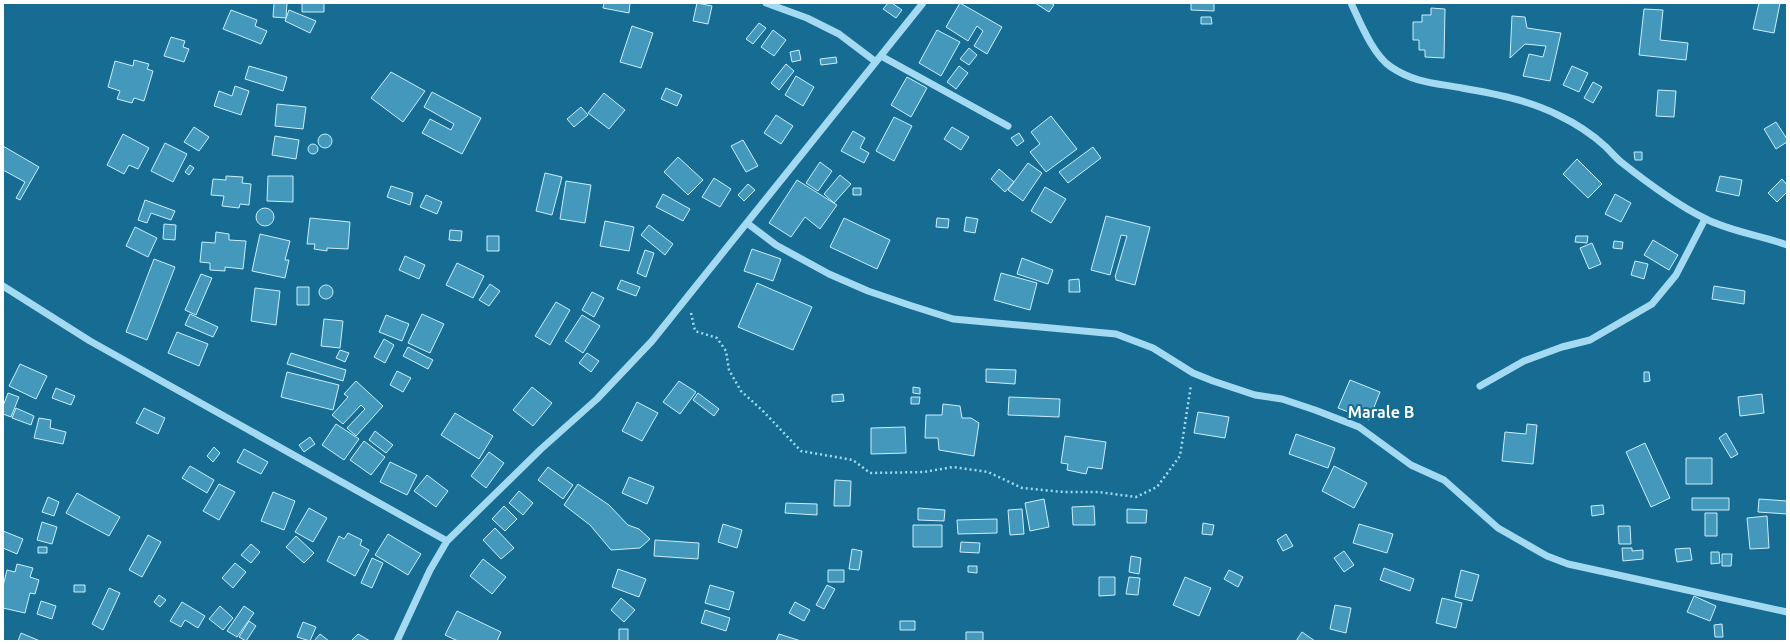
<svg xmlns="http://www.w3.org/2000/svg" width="1790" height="644" font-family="Ubuntu,sans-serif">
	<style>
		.building { fill: #4398bc; stroke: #cbeefc }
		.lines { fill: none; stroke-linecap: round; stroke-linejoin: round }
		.path { stroke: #a4daf1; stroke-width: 2.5; stroke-dasharray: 2 3; stroke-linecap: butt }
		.minor { stroke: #a4daf1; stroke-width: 7 }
		.labels { text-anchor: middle; stroke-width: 4; stroke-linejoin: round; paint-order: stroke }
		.quarter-label { font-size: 16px; font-weight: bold; fill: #fff; stroke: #166c93 }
	</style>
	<rect width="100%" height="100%" fill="#166c93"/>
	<path class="building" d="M274,3H287L286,18L273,17Z
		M302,3H324V12H302Z
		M604,3H630L629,13L603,8Z
		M697,3L712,6L708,24L693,21Z
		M888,3H892L902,10L896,18L883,9Z
		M960,3L1002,27L987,54L974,46L983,31L977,26L968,41L946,27Z
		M1035,3H1051L1054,5L1049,12Z
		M1191,3H1214V11L1191,10Z
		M1759,3H1780L1774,33L1753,29Z
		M1431,8L1445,9L1444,58L1425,57V50H1419V40H1413V22H1422V15H1431Z
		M1644,9L1663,10L1660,40L1688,43L1686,60L1639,55Z
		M231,10L257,20L255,26L267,31L261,44L223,29Z
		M289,10L316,21L310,33L285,21Z
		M1512,16L1525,17L1527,28L1561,33L1550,81L1523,76L1529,54L1543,57L1546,46L1525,44L1510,58Z
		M1201,17H1211L1212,24H1201Z
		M759,23L766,28L753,44L746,39Z
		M632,26L653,33L641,68L620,62Z
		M773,30L786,40L774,56L761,47Z
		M937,30L960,42L941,76L919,63Z
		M171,37L185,41L183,47L189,49L184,62L164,56Z
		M969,48L977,55L969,65L960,59Z
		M799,50L801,60L792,62L790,52Z
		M836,57L837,63L821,65L820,59Z
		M134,60L149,64L147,69L153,71L144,101L134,98L132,103L117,99L120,91L108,87L115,61L133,66Z
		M786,64L794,71L779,90L771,83Z
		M249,66L287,77L283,91L245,79Z
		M959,66L968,73L956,89L947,82Z
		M1572,66L1588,73L1579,92L1563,85Z
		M391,72L425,91L403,122L371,98Z
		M796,76L814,87L803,106L785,95Z
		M907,77L927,88L911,117L891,105Z
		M1593,82L1602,87L1593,103L1584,98Z
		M235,86L249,91L241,115L214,106L219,91L232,96Z
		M666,88L682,95L677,106L661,99Z
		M1658,90L1676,91L1674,117L1656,116Z
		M432,92L481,118L462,154L422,133L430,119L451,130L454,124L424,107Z
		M604,93L625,110L609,129L588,113Z
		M277,104L306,107L303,129L275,126Z
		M581,107L588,115L574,127L567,119Z
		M776,115L793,126L781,144L764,133Z
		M1051,116L1077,149L1046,172L1030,152L1040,144L1031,132Z
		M894,117L912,126L894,161L876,151Z
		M1776,122L1787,139V142L1776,149L1764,129Z
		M194,127L209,137L199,151L184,142Z
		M952,127L969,137L961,150L944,139Z
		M853,131L865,138L860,148L869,153L864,163L841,151Z
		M1019,133L1024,141L1017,146L1011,138Z
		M123,134L149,148L138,169L129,165L124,174L107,165Z
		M318 141a7 7 0 1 1 14 0a7 7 0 1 1-14 0Z
		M275,136L299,140L296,159L272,155Z
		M743,140L758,166L746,172L731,146Z
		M165,143L187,154L173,182L151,171Z
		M308 149a5 5 0 1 1 10 0a5 5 0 1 1-10 0Z
		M3,146L39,167L20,200L16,198L25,182L3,170Z
		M1093,147L1101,158L1068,183L1059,172Z
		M1634,152H1642V160H1635Z
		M678,157L703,180L688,195L664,172Z
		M1577,159L1602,184L1588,198L1563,174Z
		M820,162L832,171L818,191L806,183Z
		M1028,163L1042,173L1023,201L1008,190Z
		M190,165L194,168L189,175L185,172Z
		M999,169L1014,182L1005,192L991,179Z
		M545,173L562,177L552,215L536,211Z
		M840,175L851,184L834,203L824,194Z
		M226,176L243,177L242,183L251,184L249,205L240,204L239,208L222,206L224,196L211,195L213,179L226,180Z
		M268,176H293V202L267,201Z
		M1720,176L1742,180L1739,196L1716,191Z
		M714,178L731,189L720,207L702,197Z
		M1782,179L1787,185V192L1777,202L1768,193Z
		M797,180L837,205L820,229L805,217L791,237L769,223Z
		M566,181L591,185L585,223L560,219Z
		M748,184L755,190L744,201L738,195Z
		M391,186L413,193L410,205L387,197Z
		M1045,187L1066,199L1051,223L1031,211Z
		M853,188H861V195H853Z
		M663,194L690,209L683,221L656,207Z
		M1615,194L1631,203L1621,222L1605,214Z
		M426,195L442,202L437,214L420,207Z
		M145,200L175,211L171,220L151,213L147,223L138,220Z
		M256 217a9 9 0 1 1 18 0a9 9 0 1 1-18 0Z
		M1106,216L1150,227L1135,285L1116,280V278L1115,277L1127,236L1121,235L1110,275L1091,270Z
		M966,217L978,219L975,233L964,231Z
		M310,218L350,222L348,249L327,248V251L314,249L315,244H307Z
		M844,218L890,240L877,269L830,247Z
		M937,218L949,219L948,228L936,227Z
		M605,221L634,227L629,251L600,246Z
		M164,224L176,225L175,240L163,239Z
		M649,225L673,244L665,255L641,235Z
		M135,227L157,238L148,257L126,246Z
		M450,230L462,231L461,241L449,240Z
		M216,232L229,234V240L246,241L243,269L225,267V271L210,270V263L200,262L202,242L215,243Z
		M260,234L290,241L285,260H289L285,278L252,271Z
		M487,236H499V251H487Z
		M1576,236H1588L1587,243L1575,242Z
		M1653,240L1678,255L1669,270L1644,255Z
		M1614,241L1623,242L1622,249L1613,248Z
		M1592,243L1601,264L1589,269L1580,248Z
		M752,249L781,259L773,281L744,271Z
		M645,250L654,253L646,277L637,273Z
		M405,256L425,265L419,279L399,270Z
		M1022,258L1053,270L1048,284L1017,274Z
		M154,259L175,267L147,340L126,332Z
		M1635,261L1648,264L1644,279L1631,275Z
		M457,263L484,276L473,298L446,285Z
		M1001,273L1037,283L1030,310L994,300Z
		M201,274L212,278L196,315L185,310Z
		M1079,279L1080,292H1069V280Z
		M621,280L640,287L636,296L617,289Z
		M757,283L812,307L793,350L738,327Z
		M490,284L500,291L489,306L479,300Z
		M319 292a7 7 0 1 1 14 0a7 7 0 1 1-14 0Z
		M1714,286L1745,291L1744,304L1712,299Z
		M297,287H309V305H297Z
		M255,288L280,291L276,325L251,321Z
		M592,292L604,298L594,317L582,310Z
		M556,302L570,310L550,345L535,336Z
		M190,314L218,327L213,337L185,325Z
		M422,314L444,324L430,353L408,343Z
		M386,315L409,324L402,341L379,332Z
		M582,315L600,326L583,353L565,341Z
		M324,319L343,321L340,348L321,346Z
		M177,332L208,344L199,366L168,353Z
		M384,339L394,345L385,363L374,357Z
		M408,347L433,360L428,369L403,356Z
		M340,350L349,353L345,362L336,358Z
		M291,353L346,370L343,381L287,364Z
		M587,353L599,361L591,372L579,363Z
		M20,364L47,376L36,399L9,386Z
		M986,369L1016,370L1015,384L986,382Z
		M397,371L411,378L403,392L390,385Z
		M287,372L339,385L333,410L281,397Z
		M1644,372H1649L1650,381L1644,382Z
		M1350,380L1380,392L1369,420L1338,408Z
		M356,381L383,406L356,436L347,428L365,409L361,405L343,424L332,415L348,397L344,394Z
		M679,381L696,392L680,414L663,402Z
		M532,387L552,403L533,426L513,410Z
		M913,387L920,388V394L913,393Z
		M56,388L75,396L71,405L52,398Z
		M8,393L19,397L11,417L3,414V406Z
		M698,393L719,409L714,416L693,400Z
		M843,394L844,401L832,402V395Z
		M1762,394L1764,413L1740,416L1738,397Z
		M911,397H920L919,404H911Z
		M1009,397L1060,399L1059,417L1008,415Z
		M637,402L658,413L642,441L622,431Z
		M943,404L960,406L962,418H971L979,423L974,456L939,450L938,438H925L926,415H942Z
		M16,408L34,416L31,425L12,418Z
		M144,408L165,418L158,434L136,423Z
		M1198,412L1229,417L1225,438L1194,433Z
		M455,413L493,436L479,459L441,435Z
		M39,418L51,420L50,428L66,432L63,444L34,438Z
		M336,424L359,439L344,460L322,445Z
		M1527,424L1537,425L1533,464L1502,461L1505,432L1526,434Z
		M905,427L906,453L871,454V428Z
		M375,431L393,445L386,453L369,440Z
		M1726,433L1738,454L1731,458L1719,438Z
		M1296,434L1335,448L1328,468L1289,454Z
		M1065,436L1106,442L1102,469L1088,467L1086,474L1067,470L1068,464L1061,463Z
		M310,437L315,444L304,452L299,445Z
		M364,441L385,457L371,475L350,460Z
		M1645,443L1670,498L1651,507L1626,452Z
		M214,447L220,453L213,462L207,456Z
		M244,449L268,462L261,474L237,462Z
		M489,452L504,463L486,488L471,476Z
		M1686,458H1712V484H1686Z
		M390,462L417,475L407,495L380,482Z
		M190,466L214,480L207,493L182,478Z
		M1334,466L1367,483L1354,508L1322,491Z
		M548,467L573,485L563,499L538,480Z
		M427,475L448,491L436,507L414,491Z
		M629,477L654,487L647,504L622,493Z
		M835,480L851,481L850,506H834Z
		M219,484L235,492L219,520L203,511Z
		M578,484L609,505L628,525L639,529L650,539L640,548L611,550L590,525L564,505Z
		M519,491L533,503L523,515L509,503Z
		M273,492L295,501L284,530L261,521Z
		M77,493L120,517L109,536L66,513Z
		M48,497L59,502L54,516L42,512Z
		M1692,498H1729V510H1692Z
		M1044,499L1049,527L1030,531L1025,503Z
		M1759,499L1787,501V514L1758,512Z
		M786,503L817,504V515L785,513Z
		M1603,505L1604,514L1592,516L1591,506Z
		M504,506L517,519L505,531L492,519Z
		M1094,506L1095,525H1073L1072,507Z
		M309,508L327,518L313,542L295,532Z
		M918,508L945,510L944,521L918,520Z
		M1022,509L1024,534L1010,535L1008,510Z
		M1127,509L1147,510L1146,523H1127Z
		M1705,513H1717V536H1705Z
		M1767,516L1769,548L1750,549L1747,518Z
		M997,519V533L958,534L957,520Z
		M42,522L57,527L52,544L37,540Z
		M1203,523L1214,525L1212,535L1202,534Z
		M723,524L742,530L737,548L718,542Z
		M1359,524L1393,534L1387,553L1353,543Z
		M913,525H942V547H913Z
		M1618,526H1630L1631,544H1619Z
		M495,528L514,548L501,559L483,540Z
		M3,531L23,539L17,554L3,548Z
		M348,533L362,540L360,545L369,550L355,576L327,561L339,536L344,539Z
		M388,534L421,554L408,575L375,555Z
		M1286,534L1293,546L1283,551L1277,540Z
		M148,535L161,542L142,577L129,570Z
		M296,536L314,553L304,563L286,547Z
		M655,540L699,543L698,559L654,556Z
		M961,542L980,543L979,553L960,552Z
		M251,544L260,552L251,563L241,555Z
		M38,547H47V553H38Z
		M1622,548H1632V551L1643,550V559L1623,561Z
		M1690,548L1692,560L1677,562L1675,549Z
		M852,549L862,551L859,570L849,569Z
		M1344,551L1354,565L1344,572L1334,558Z
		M1711,552H1719L1720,563L1711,564Z
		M1722,554H1732L1731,566H1722Z
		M1131,556L1141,558L1139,574L1129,572Z
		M372,558L383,563L372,588L361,583Z
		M483,559L506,577L492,594L470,576Z
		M235,563L246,572L233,588L222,578Z
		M17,564L33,568L30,577L39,580L35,594L30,593L25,613L3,608V586L7,570L15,572Z
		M968,566H977V573L968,572Z
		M1384,568L1414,579L1410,591L1380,580Z
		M618,569L646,579L639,597L612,587Z
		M828,570H844V582H828Z
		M1229,570L1243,577L1238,587L1224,579Z
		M1461,570L1479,575L1472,601L1455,597Z
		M1099,577H1115V595L1099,596Z
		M1129,577L1140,578L1138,595L1126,594Z
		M1185,577L1211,588L1199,616L1173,605Z
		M74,585H85V592H74Z
		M710,585L734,592L729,610L705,603Z
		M827,585L835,589L824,609L816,605Z
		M109,588L120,593L103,630L92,624Z
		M159,595L166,600L160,607L154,602Z
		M1694,596L1716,606L1710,621L1687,612Z
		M621,598L635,610L624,622L611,610Z
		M1442,598L1462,603L1456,628L1436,623Z
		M41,601L56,606L52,619L37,614Z
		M182,602L205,616L198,628L185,620L181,627L170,621Z
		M795,602L810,610L804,621L789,613Z
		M1335,605L1351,608L1346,633L1330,629Z
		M220,606L233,618L223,630L209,619Z
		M244,606L254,613L237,637L227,631Z
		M705,610L730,618L726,631L701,623Z
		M457,611L501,632L497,641H458L445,635Z
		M249,621L256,626L246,641L239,637Z
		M900,621H915V630H900Z
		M303,622L316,627L310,641L297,637Z
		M1722,624L1723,637H1715L1714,625Z
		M619,629H628V641H619Z
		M966,632H983V641H966Z
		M1302,632L1315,641H1296Z
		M21,633L40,641H18Z
		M320,634L329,641H314Z
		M358,634L370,641H351Z
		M779,634L801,641H776Z"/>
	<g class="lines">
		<path class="path" d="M691,313L695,331L717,338L726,351L729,370L741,391L763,411L801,451L853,460L870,473L924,472L953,467L988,472L1022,488L1064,492H1099L1136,497L1157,487L1180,456L1191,385"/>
		<path class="minor" d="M766,3L807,18L839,34L876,62
			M1351,3C1360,22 1373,55 1391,67C1415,83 1435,83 1462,88C1496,94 1528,100 1558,115C1575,123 1592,134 1606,147C1611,152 1615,157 1621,162C1645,181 1679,206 1706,219C1732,232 1760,235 1787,245
			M881,56L1008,126
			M747,223L776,245L829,274L868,291L909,305L953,319L1116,334L1153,348L1193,373L1213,381L1255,395L1282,399L1315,410L1359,427L1411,465L1444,480L1498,528L1547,556L1568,564L1787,612
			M3,286L90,341L447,541L541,449L597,399L652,341L923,3
			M1480,386L1524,361L1562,347L1590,340L1652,304L1676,275L1705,219
			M397,641L430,570L447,541"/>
	</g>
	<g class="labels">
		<g class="quarter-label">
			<text x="1381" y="418">Marale B</text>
		</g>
	</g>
	<rect width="1790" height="644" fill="none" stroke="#ffffff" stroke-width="8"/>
</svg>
